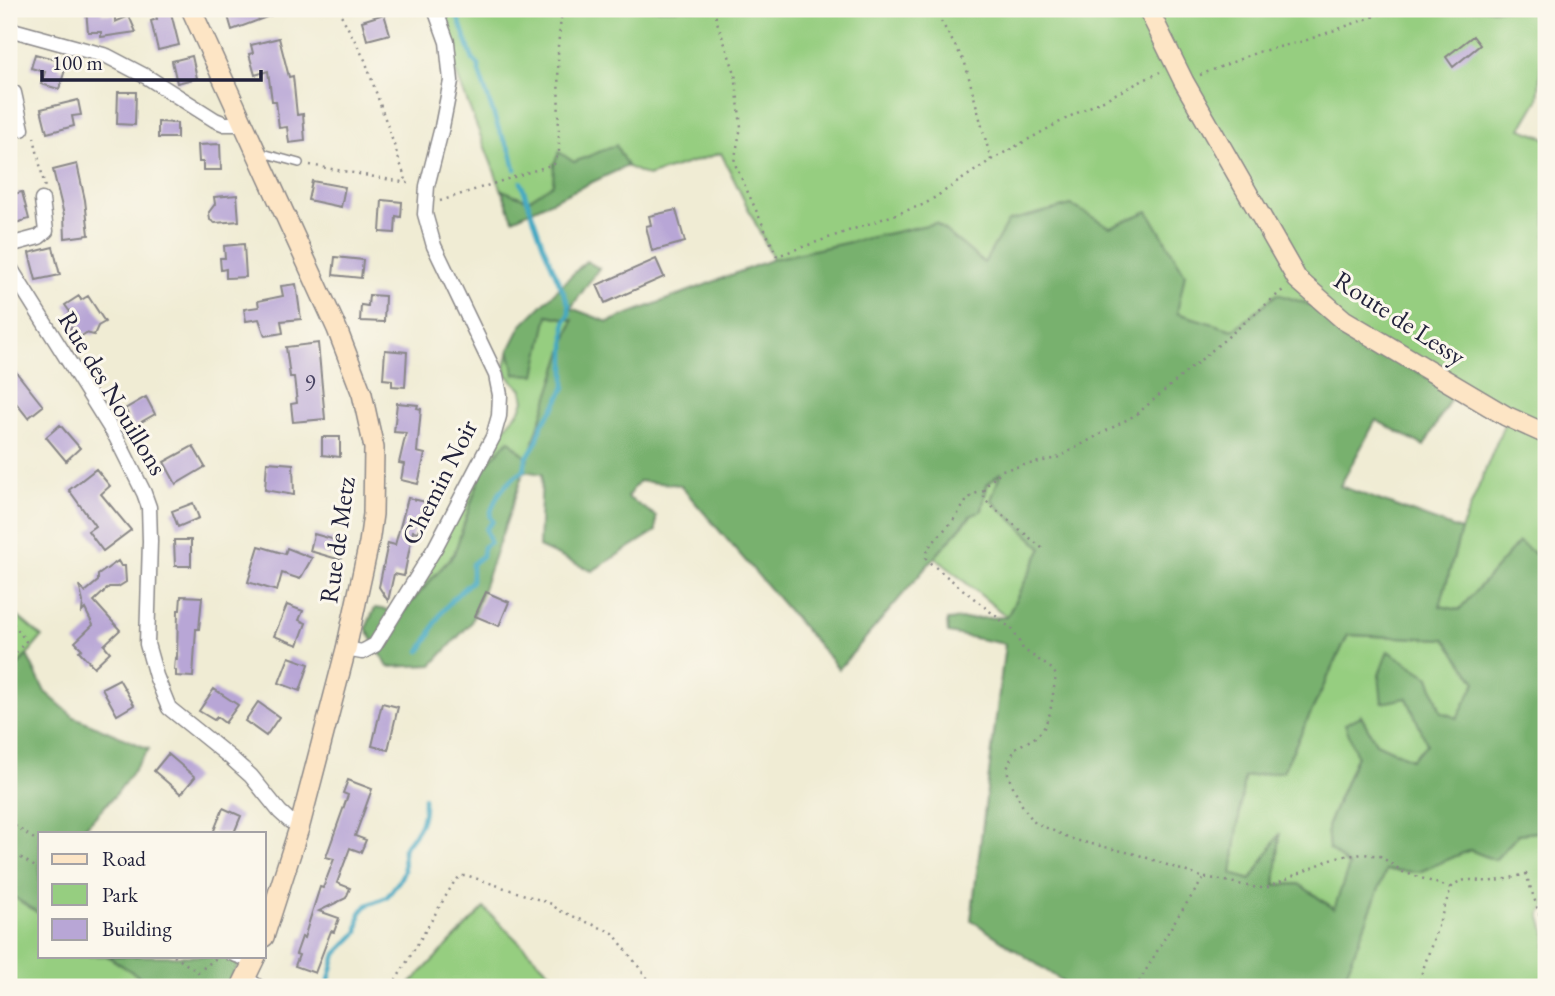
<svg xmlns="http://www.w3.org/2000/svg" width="1555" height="996" font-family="'EB Garamond',serif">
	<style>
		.green { fill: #96ce80; stroke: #5c785e; stroke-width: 2 }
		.forest { fill: #78b16e; stroke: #4d6a54; stroke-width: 2; fill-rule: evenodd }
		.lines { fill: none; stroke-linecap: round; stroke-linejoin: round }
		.stream { stroke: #42a8c2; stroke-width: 4.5 }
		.building { fill: #b8a6d6 }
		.lane-casing { stroke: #898788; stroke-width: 10 }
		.street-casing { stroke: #898788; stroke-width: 17 }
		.secondary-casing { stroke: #898788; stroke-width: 22 }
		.path { stroke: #898788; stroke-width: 2.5; stroke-dasharray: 2 5; stroke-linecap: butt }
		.lane { stroke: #fff; stroke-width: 7 }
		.street { stroke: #fff; stroke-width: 14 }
		.secondary { stroke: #fde5c5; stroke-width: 19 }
		.labels { text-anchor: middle; stroke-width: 6; stroke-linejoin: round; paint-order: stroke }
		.number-label { font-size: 23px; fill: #484362 }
		.street-label { font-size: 26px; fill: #22223b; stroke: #fbf7ec }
	</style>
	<rect width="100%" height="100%" fill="#fbf7ec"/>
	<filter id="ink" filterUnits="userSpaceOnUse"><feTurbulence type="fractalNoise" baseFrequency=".0143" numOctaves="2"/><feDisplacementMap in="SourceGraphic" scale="14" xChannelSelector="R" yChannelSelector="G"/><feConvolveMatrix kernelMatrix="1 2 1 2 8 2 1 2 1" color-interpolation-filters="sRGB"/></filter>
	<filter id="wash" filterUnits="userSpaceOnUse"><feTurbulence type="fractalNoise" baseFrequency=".00686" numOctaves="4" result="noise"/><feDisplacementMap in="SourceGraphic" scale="28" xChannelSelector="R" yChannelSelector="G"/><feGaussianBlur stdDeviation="1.57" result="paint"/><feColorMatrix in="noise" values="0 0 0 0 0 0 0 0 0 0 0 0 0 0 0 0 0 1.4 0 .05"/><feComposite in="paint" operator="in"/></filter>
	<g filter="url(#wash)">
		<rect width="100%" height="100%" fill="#f0ecd4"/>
		<path class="green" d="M431,9H1546L1538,100L1521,129L1546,138V562L1519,542L1459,610L1440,606L1461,530L1505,422L1453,394L1311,305L1277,294L1233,330L1177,313L1110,227L1071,205L984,263L936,223L773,259L721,153L648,176L626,166L513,219Z
			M548,315L573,320L528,459L483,467L454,554L402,612L498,436L520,410L524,401L522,390L507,375L505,366L509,350L515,374Z
			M1002,470L991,500L1042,548L1007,617L935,557L971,516L982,510L987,485Z
			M9,609L42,637L9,676Z
			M1348,635L1445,639L1476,682L1457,719L1441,712L1429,677L1407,698L1428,745L1411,759L1376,743L1361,716L1357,755L1327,827L1329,849L1349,866L1335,909L1299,884L1275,885L1280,835L1251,880L1232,874L1244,777L1283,771Z
			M1546,831V907L1540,914L1546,934V987H1341L1386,870L1419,872L1470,850L1495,860L1519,834Z
			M9,894L40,914V956H107L138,976L131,987H9Z
			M484,908L565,987H407Z"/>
		<path class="forest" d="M616,145L627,166L513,219L502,190L528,200L553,184L554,164L559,152L574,162Z
			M1071,205L1110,227L1148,211L1185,274L1177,313L1233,330L1277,294L1311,305L1453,394L1424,446L1376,420L1340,486L1461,530L1440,606L1459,610L1519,542L1546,562V831L1519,834L1495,860L1470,850L1419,872L1386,870L1341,987H1071L971,920L1005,644L948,633L947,620L1007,617L1042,548L991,500L1001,472L987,485L982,510L970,516L839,669L680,485L639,481L627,497L656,516V531L592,571L539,547L542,474L524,471L471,623L432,665L388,667L366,628L375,608L403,612L454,554L483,468L509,440L528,459L573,320L548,315L535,375L515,374L509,350L521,326L586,261L599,268L571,308L608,322L773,259L936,223L984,263L1008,221ZM1348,635L1445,639L1476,682L1457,718L1441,712L1429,677L1388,651L1379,675L1382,703L1407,698L1427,744L1411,759L1376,743L1361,716L1345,724L1357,756L1327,827L1329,849L1349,866L1334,909L1299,884L1275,885L1280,833L1251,880L1232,874L1244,777L1283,771Z
			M27,655L45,692L74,717L149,749L117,793L80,833H40V914L9,894V676Z
			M107,956H229L241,961L226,987H156Z"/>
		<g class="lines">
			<path class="stream" d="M455,9L473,60L479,65V72L499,130L511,152L515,169
				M420,651C428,641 431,631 437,620C444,607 461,590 472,581V564L482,556L483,547L490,542L486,529L493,521L490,517C493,497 508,480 524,470L526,459L537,441L542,424L554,408L565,387V322L569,315V305L543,245L521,182
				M327,987L336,954L358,932L360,913L367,905L387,897L399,881L404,871L403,849C417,830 425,825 424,798"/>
		</g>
		<g id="blocks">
			<path class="building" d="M102,9V14H115V22L129,16L136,32L101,37V32H88L86,10Z
				M155,9H170L179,45L158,50L151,21L157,19Z
				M226,9H283V11L232,30Z
				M384,14L390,34L367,40L362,21Z
				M1473,36L1480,45L1453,67L1446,57Z
				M279,38L289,77L293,76L297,115L303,114L305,141L289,143L287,127L279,128L276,101H272L268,71L255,75L249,54L253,53L251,45Z
				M35,54L61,61L59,68L65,70L59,89L41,84L45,72L31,68Z
				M192,56L197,78L177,83L172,61Z
				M118,92H136L135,125L117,124Z
				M78,100L81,115L72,116L74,126L47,133L41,109Z
				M158,122L177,123V138H158Z
				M220,144L221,170H203V162H199L198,145Z
				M77,164L85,200L89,235L65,238L64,215L53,170Z
				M312,181L345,187L341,207L308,200Z
				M22,192L29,219L9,225V195Z
				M237,195L239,221L215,223L210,220L209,212L215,204L214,197Z
				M382,200L402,202L401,217L396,216L395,233L380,232Z
				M676,210L685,242L652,251L646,226L651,225L649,216Z
				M244,244L246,277L226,278V269L221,270L220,258H225L224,246Z
				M53,247L60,275L36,280L29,253Z
				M335,257L363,260L361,278L333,275Z
				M656,259L664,277L605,303L597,285Z
				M296,284L301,319L281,321L283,333L265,336L259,319L246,321L244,309L259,307L258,301L283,296L281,286Z
				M369,295L385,296L384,322L360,321L361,305L368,306Z
				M79,296L81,300L88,296L105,322L98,326L94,335L86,333L77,339L70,328L73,326L68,317L70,312L65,305Z
				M318,343L325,419L293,422L291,404L297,403L294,377H290L286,347Z
				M385,350L407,352L405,387L392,386V380L383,379Z
				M9,363L43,406L28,418L9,394Z
				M146,397L155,414L134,426L125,409Z
				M397,403L418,405L417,408L421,409L417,452L425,454L418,484L401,480L404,464L399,463L406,433L394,432Z
				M60,425L80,448L66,461L46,437Z
				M322,437H340V457L322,455Z
				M193,446L205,467L176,484L164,462Z
				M267,462L293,464L294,495L265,490Z
				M96,469L110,486L101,494L131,530L103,551L88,531L95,526L69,490Z
				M408,498L426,502L418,532L413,531L404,576L394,574L388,601L379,587L388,543L395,545Z
				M193,503L199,518L178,527L172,511Z
				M314,534L346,543L341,560L310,551Z
				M174,540H191V566H175Z
				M259,546L285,554L287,548L312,558L300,579L282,573L277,591L248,582Z
				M118,561L121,566H125L126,582L118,587H109L94,601L120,630L104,645L110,652L94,667L79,651L82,649L75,642L93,625L85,609L82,612L83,602L79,585L85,592L98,581V575Z
				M486,592L509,602L499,626L475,616Z
				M181,596L202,597L199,629H196L193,677L176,676V670H174L175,658L177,659L178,610H180Z
				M287,605L303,611L299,620L306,623L298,645L274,636Z
				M289,657L309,664L300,691L279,683Z
				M119,679L134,705L117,715L102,688Z
				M214,689L238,705L225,723L217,717L214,720L199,711Z
				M258,702L279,717L266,736L245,721Z
				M382,703L398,707L388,750L372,746Z
				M168,754L195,777L181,794L154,771Z
				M348,780L372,789L355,836L366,840L361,852L350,848L337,883L350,888L346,898L319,911L339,918L334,932L331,931L315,973L295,966L299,955L296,954L302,937L304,938L320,887L323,888L334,859L326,857L348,795L343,793Z
				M223,808L241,816L234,833H213Z"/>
		</g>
	</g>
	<g filter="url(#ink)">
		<use href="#blocks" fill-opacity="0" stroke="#898788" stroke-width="2"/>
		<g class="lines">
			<g class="lane-casing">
				<path id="lane" d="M259,152L299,163
					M229,956L251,964
					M248,976L265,987"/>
			</g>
			<g class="street-casing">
				<path id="street" d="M9,29L107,56L147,77L215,120L225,124H243
					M9,91L14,93L22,129
					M9,245L39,237L46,231L42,200
					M9,266L116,437L144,493L149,507L150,541L147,644L156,676L169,708L231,758L251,776L280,812L290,821L300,825
					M346,649L362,652L375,645L435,548L493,437L499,416L500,395L496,375L434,246L425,214L427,186L442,127L451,81L447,42L435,9"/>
			</g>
			<g class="secondary-casing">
				<path id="secondary" d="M191,9L337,329L362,394L374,448L373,514L369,543L346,649L300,825L264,937
					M1148,9L1184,82L1297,279L1344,320L1506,416L1546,434
					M241,987L256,956"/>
			</g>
			<path class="path" d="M338,9L365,60L407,183
				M715,9L716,19L735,73L741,127L734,162L777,256L925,204L991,160L1069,117L1160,72
				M934,9L965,63L991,160
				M1200,75L1258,52L1304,41L1395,9
				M34,137L45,188
				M310,165L413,184
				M440,201L554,164L559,152L558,46L562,9
				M984,491L974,494L967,500L956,517L928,548L926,558L929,562L1013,630L1023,649L1052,669L1056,675L1050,713L1043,730L1033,739L1015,748L1007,769L1009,778L1023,807L1035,823L1075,840L1139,855L1204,878L1176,919L1136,987
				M1042,548L989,504L984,498V491L987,485L1002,470L1057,458L1137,414L1283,290
				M9,618L26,641L9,661
				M9,822L40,843
				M9,850L40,870
				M1205,878C1227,879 1245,888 1266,888L1336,857L1364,854L1380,856L1403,872L1451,888
				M174,956L198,972L219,956
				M392,987L453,884L460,876H469L552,904L558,910L613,933L654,987
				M1417,987L1451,888C1463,874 1477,883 1493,881C1504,880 1515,877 1526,874L1546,934"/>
			<use href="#lane" class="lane"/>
			<use href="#street" class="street"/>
			<use href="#secondary" class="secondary"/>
		</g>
	</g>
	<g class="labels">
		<g class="number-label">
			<text x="310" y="391">9</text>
		</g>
		<g class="street-label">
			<text transform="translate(1400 318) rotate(33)" y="9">Route de Lessy</text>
			<text transform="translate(113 393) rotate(59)" y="9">Rue des Nouillons</text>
			<text transform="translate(439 482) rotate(-63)" y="9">Chemin Noir</text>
			<text transform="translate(337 540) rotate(-82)" y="9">Rue de Metz</text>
		</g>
	</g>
	<rect width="1555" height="996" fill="none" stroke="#fbf7ec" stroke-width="35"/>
	<rect x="38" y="832" width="228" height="126" fill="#fbf7ec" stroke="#a4a2a5" stroke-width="2"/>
	<rect x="52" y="854" width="35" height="10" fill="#fde5c5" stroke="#a4a2a5" stroke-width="2"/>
	<text x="102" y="866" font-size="21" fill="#22223b">Road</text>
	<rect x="52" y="884" width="35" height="21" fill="#96ce80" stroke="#a4a2a5" stroke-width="2"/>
	<text x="102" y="902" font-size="21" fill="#22223b">Park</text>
	<rect x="52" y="919" width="35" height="21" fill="#b8a6d6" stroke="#a4a2a5" stroke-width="2"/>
	<text x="102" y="936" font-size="21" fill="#22223b">Building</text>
	<path d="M42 70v10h219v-10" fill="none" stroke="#22223b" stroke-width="3.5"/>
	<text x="52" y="70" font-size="21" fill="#22223b" stroke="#fbf7ec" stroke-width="5" paint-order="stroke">100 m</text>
</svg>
